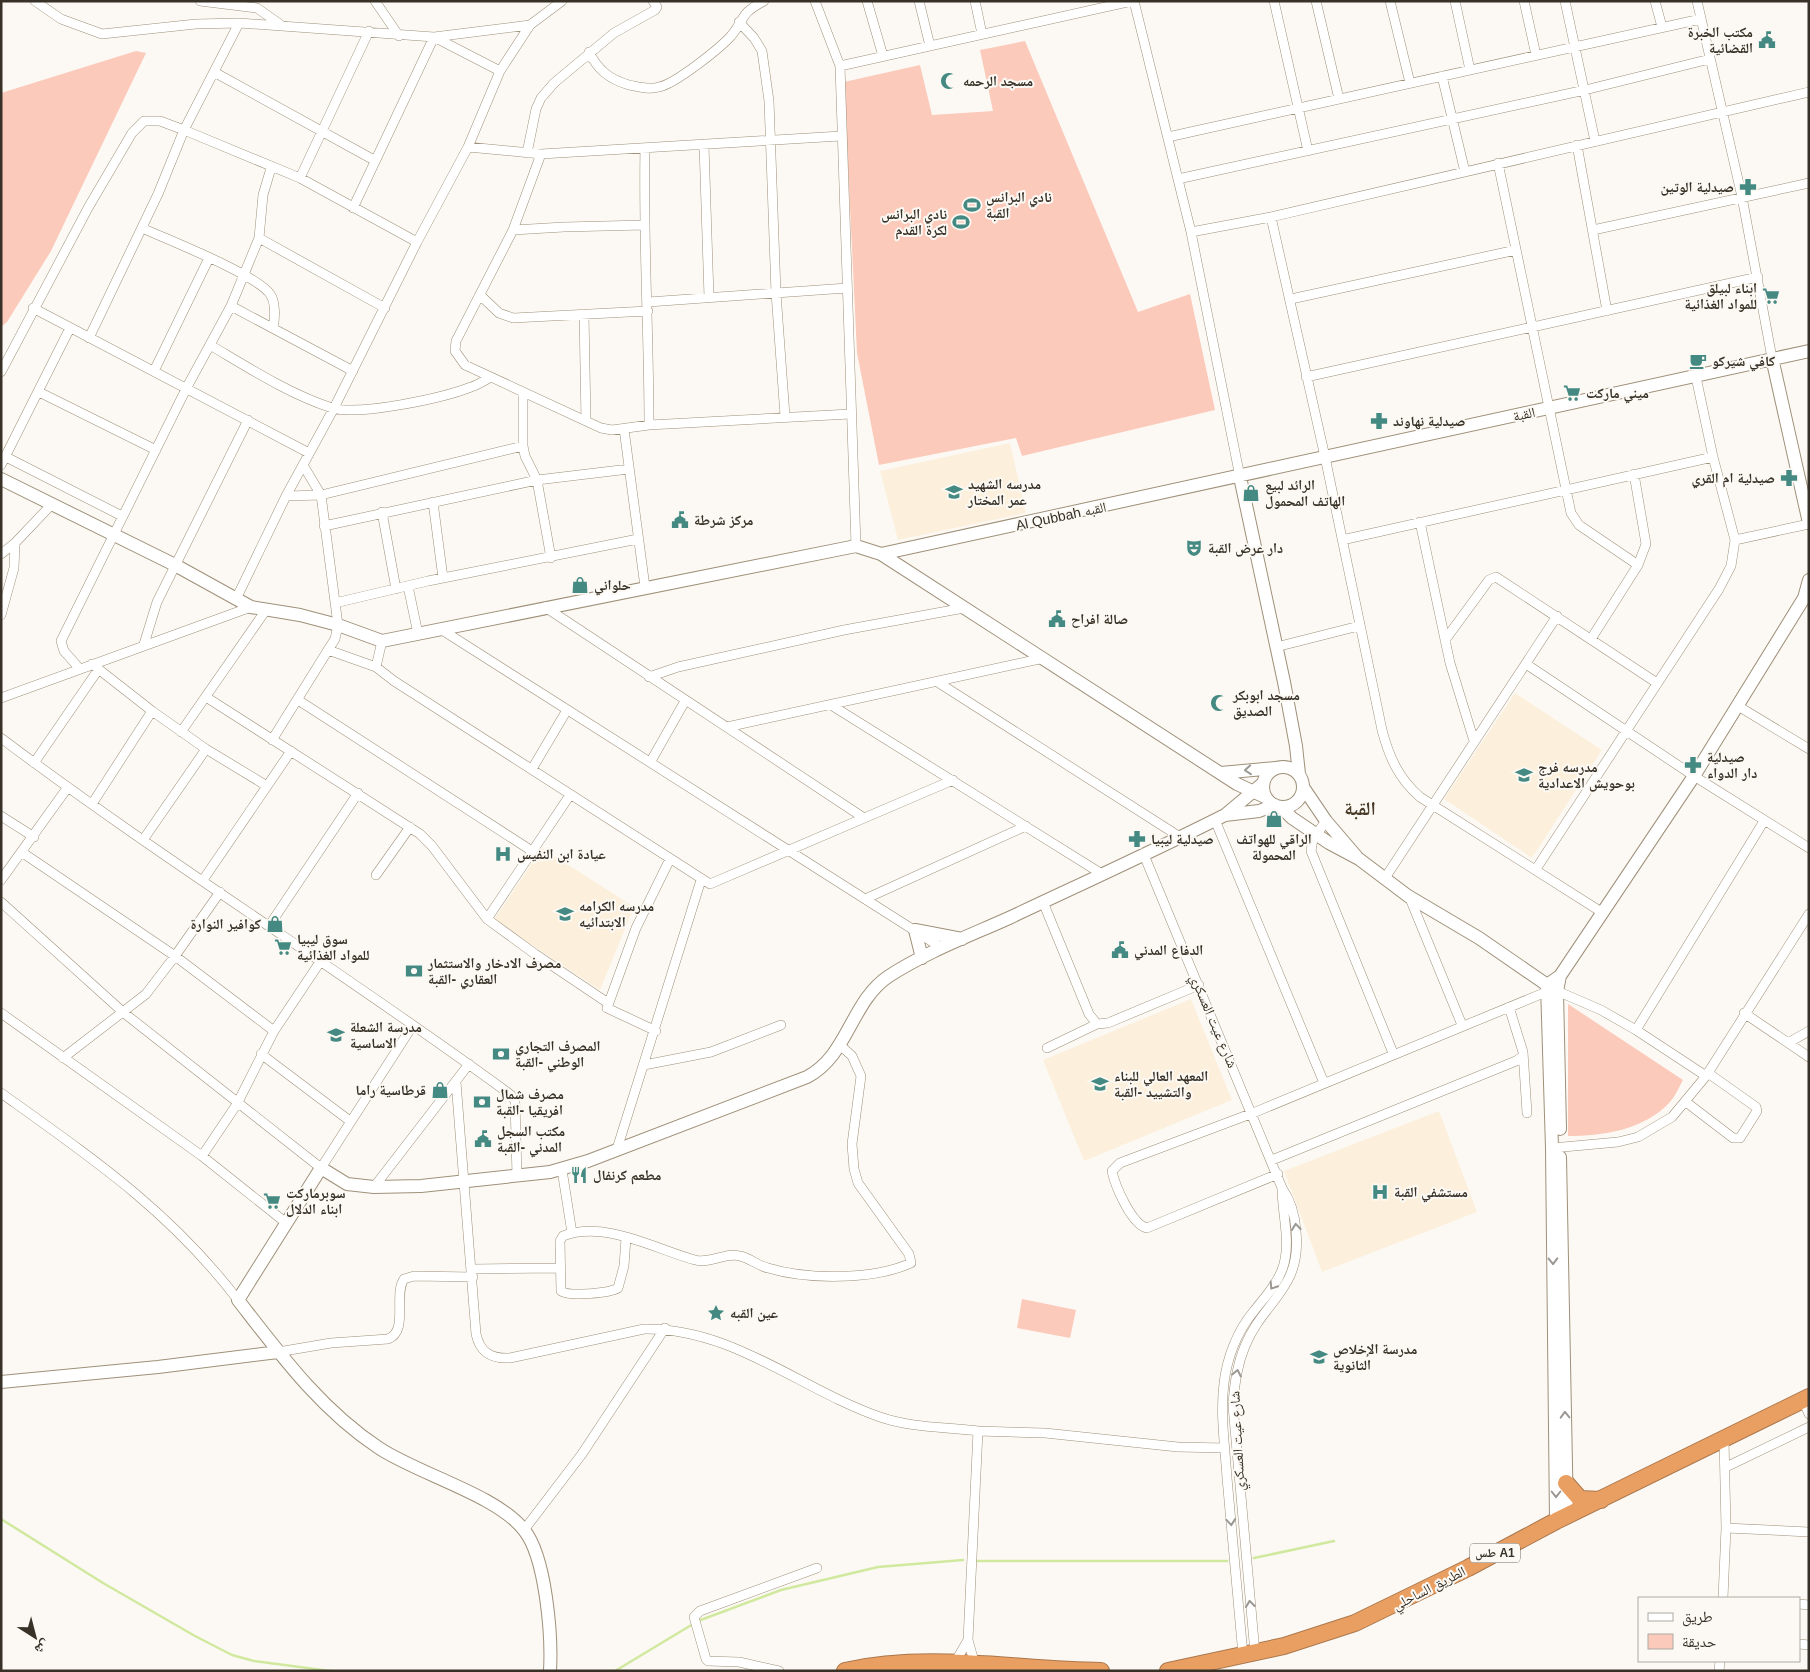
<svg xmlns="http://www.w3.org/2000/svg" width="1810" height="1672" font-family="Arial,'Noto Naskh Arabic',sans-serif">
	<style>
		.built { fill: #fcf0dd }
		.green { fill: #fccabb }
		.lines { fill: none; stroke-linecap: round; stroke-linejoin: round }
		.stream { stroke: #d1e99f; stroke-width: 2.5 }
		.street-casing { stroke: #9f9079; stroke-width: 10 }
		.secondary-casing { stroke: #9f9079; stroke-width: 14 }
		.highway-casing { stroke: #ab784d; stroke-width: 18 }
		.street { stroke: #fff; stroke-width: 9 }
		.secondary { stroke: #fff; stroke-width: 12 }
		.highway { stroke: #ea9f62; stroke-width: 16 }
		.oneway { stroke: #9b9893 }
		.labels { text-anchor: middle; stroke-width: 4; stroke-linejoin: round; paint-order: stroke }
		.shield { fill: #fcf9f4; stroke: #726d64; stroke-width: 1 }
		.shield-label { font-size: 12px; font-weight: bold; fill: #373127 }
		.poi-label { font-size: 14px; font-weight: bold; fill: #373127; stroke: #fcf9f4; text-anchor: start }
		.street-label { font-size: 14px; fill: #373127; stroke: #fcf9f4 }
		.district-label { font-size: 19px; font-weight: bold; fill: #473a26; stroke: #fcf9f4 }
	</style>
	<rect width="100%" height="100%" fill="#fcf9f4"/>
	<path class="built" d="M1010,443L1026,513L898,540L880,471Z
		M1515,693L1602,750L1532,858L1444,799Z
		M542,848L634,907L600,990L494,920Z
		M1191,999L1232,1100L1084,1161L1043,1060Z
		M1439,1111L1477,1212L1322,1272L1284,1171Z"/>
	<path class="green" d="M1025,41L1138,312L1190,294L1215,410L1022,456L1016,438L879,465L857,353L844,82L920,65L932,115L993,111L980,50Z
		M136,51L146,53L51,251L7,322L1,327V93Z
		M1568,1004L1683,1080C1679,1087 1675,1097 1669,1103C1644,1130 1602,1136 1568,1136Z
		M1022,1299L1076,1310L1070,1338L1017,1328Z"/>
	<g class="lines">
		<path class="stream" d="M1,1519L103,1583L195,1636L232,1655L254,1661L330,1671
			M1254,1558L1334,1541
			M976,1561H1227
			M698,1621L781,1590L878,1567L963,1560
			M615,1671L693,1624"/>
		<g class="street-casing">
			<path id="street" d="M35,1L61,19L102,34L196,24L239,23L434,37L500,71
				M200,1L257,8L281,25
				M375,1L399,36
				M815,1L840,66
				M867,1L883,56
				M919,1L930,46
				M975,1L982,34
				M1134,1L1191,232L1240,477
				M1274,1L1308,151
				M1316,1L1339,99
				M1390,1L1410,83
				M1455,1L1470,70
				M1524,1L1536,55
				M1565,1L1595,141
				M1655,1L1662,27
				M1697,1L1742,197L1772,358
				M739,22L754,38L762,51L769,101L776,293L785,416
				M589,52C598,70 609,79 629,85C639,87 649,90 659,87C675,84 719,49 731,36C746,18 739,14 764,1
				M214,72L374,160
				M1442,76L1465,172
				M1168,137L1701,19
				M704,145L709,297
				M1577,145L1607,311
				M468,147L500,71L530,25L562,1
				M645,148C643,241 649,332 649,425
				M527,153L536,109L541,98L554,83L614,33L655,10L657,7L653,1
				M541,154L513,230L456,341L455,351L465,365L601,428L612,430L649,425L850,414
				M1498,163L1571,513L1579,525L1638,565
				M300,178L369,31
				M1178,179L1585,90L1710,59
				M353,208L434,37L530,25
				M1271,217L1325,457L1382,730C1389,757 1399,779 1420,797L1603,913
				M142,228C168,240 256,274 270,294C276,302 275,319 273,328
				M513,230L564,227L644,225
				M1593,230L1809,183
				M1191,232L1271,217L1809,92
				M259,238L385,308
				M481,296L499,313L513,318L648,311
				M1291,299L1516,250
				M648,302L847,288
				M231,306L353,371
				M33,308L309,453
				M584,314L586,421
				M89,338L158,194L184,130L239,23
				M210,345C249,368 289,394 332,408C360,416 443,398 471,387C478,385 485,380 491,377
				M154,371L209,258
				M1,372L88,208L132,133L144,121H160L184,130L300,178L417,242
				M1306,377L1758,277
				M39,392L156,450
				M523,392V446L525,456L537,480L551,558
				M624,429L645,587
				M6,457L122,516
				M1,465L70,328
				M286,496L321,495L523,446
				M433,502L443,578
				M382,512L396,589
				M1420,522L1450,663L1474,741
				M324,526L537,480L629,469
				M1342,540L1713,457
				M1735,540L1809,524
				M856,546L840,66L1132,1
				M1,554L15,543L52,504
				M408,586L418,634
				M236,599L286,496L334,408L417,242L468,147L541,154L841,136
				M335,603L428,581L638,539
				M545,607L864,818
				M1,615L14,568L15,543
				M442,630L942,948
				M1591,639L1638,565L1646,544L1634,474
				M1445,640L1489,580L1496,577L1657,683
				M144,644L157,602L248,420
				M1276,647L1359,626
				M328,650L376,667L394,681L710,884L953,780
				M92,664L152,711L206,749L267,786
				M1526,664L1694,776L1809,848
				M376,667L382,641
				M79,668L64,651L61,641L187,387L231,306L259,238L263,195L271,168
				M649,677L678,667L844,630L964,608
				M939,683L1180,837
				M206,697L420,834L432,846L487,919L535,954L608,1003
				M1,698L251,607
				M298,700L532,851
				M831,705L1102,874
				M1738,706L1809,749
				M727,727L1044,658
				M181,732L266,610
				M1,738C167,863 344,972 511,1095L515,1101L517,1176
				M272,740L328,650L335,639L338,625L321,495L303,465
				M651,761L685,701
				M34,763L98,670
				M532,769L567,710
				M92,804L152,711
				M1,816L34,837
				M1215,820L1324,1083
				M1326,821L1313,839L1311,851L1393,1053
				M143,840L206,749
				M23,853L175,956L274,1031
				M1144,855L1282,1188C1291,1201 1295,1214 1296,1231C1302,1289 1264,1300 1245,1346C1237,1365 1234,1386 1233,1406L1255,1653
				M1536,869L1719,589L1731,566L1735,540L1713,457L1696,377
				M376,875L410,827
				M1385,878L1557,616
				M1,880L68,787
				M203,880L291,751
				M1409,896L1462,1025
				M865,899L1026,826
				M1,902L124,1013L321,1168L413,1025
				M1043,902L1089,1014L1097,1024
				M487,919L570,795
				M269,926L358,793
				M1557,991L1601,1010L1636,1030L1706,1076
				M1509,1007L1523,1052L1527,1113
				M1,1013L202,1156L285,1222
				M1744,1013L1809,1057
				M1636,1030L1764,821
				M656,1031L607,1008L636,928L670,859
				M1788,1043L1809,1031
				M1047,1048L1097,1024L1108,1023L1199,985
				M261,1054L350,1121
				M63,1058L146,994L175,956L220,892
				M644,1065L711,1052L781,1025
				M456,1082L476,1334C480,1353 492,1359 510,1358L644,1329C733,1328 800,1389 880,1417C912,1428 945,1427 978,1431L968,1640L975,1665
				M1,1093C92,1158 170,1211 238,1300
				M1686,1102L1733,1138H1740L1757,1111L1756,1107L1708,1073
				M1552,1148L1618,1142L1638,1137L1672,1117L1706,1076L1809,914
				M617,1149L701,880
				M202,1156L237,1104L274,1031L320,962
				M1272,1160L1516,1061L1523,1056
				M562,1170L572,1233
				M1278,1174L1147,1228C1132,1225 1115,1186 1112,1171L1120,1163L1253,1113L1546,992
				M374,1187L469,1064
				M626,1238L624,1266L618,1288C610,1293 569,1297 561,1291L560,1241L563,1236C605,1220 655,1249 695,1260C710,1264 726,1252 740,1256C750,1258 758,1266 768,1268C808,1280 873,1280 911,1263L909,1254L858,1183L854,1169L852,1144L861,1076L852,1056L840,1045
				M473,1269L560,1268
				M278,1352L331,1343L388,1339C409,1331 393,1295 404,1279L414,1276L473,1277
				M1803,1400L1809,1414
				M978,1431L1045,1433L1178,1447L1225,1448
				M1726,1467L1809,1427
				M1726,1528L1809,1532
				M524,1530L582,1454L665,1328
				M1723,1598L1726,1528L1724,1439
				M1799,1604L1809,1605
				M1799,1644L1809,1645
				M1243,1655C1238,1596 1232,1537 1227,1478C1225,1447 1220,1414 1224,1383C1227,1358 1237,1331 1254,1311C1264,1298 1276,1286 1282,1270C1292,1244 1282,1215 1282,1188
				M954,1664L968,1640
				M779,1671L739,1662L708,1661L706,1659L694,1617L700,1611L817,1568
				M1719,1671L1720,1661"/>
		</g>
		<g class="secondary-casing">
			<path id="secondary" d="M1772,358L1809,523
				M1240,477L1284,682L1296,746L1299,774
				M1,479L175,565L251,607L300,615L338,625L382,641L856,546L881,554L1237,784L1265,797
				M881,554L1809,351
				M1263 787a20 20 0 1 1 40 0a20 20 0 1 1-40 0Z
				M1221,773L1275,768
				M1303,787L1326,821L1356,856
				M1281,807L1292,818L1329,843L1359,859L1408,896L1479,938L1553,989
				M1225,815L1259,811L1275,805
				M922,958L915,930L962,939
				M1560,1129L1557,991L1560,976
				M1560,1157L1567,1517
				M1,1382L158,1367L278,1352
				M1556,1521L1552,1148L1547,985L1560,976L1694,776L1804,598L1809,580
				M550,1671C552,1636 546,1557 524,1530C497,1495 418,1474 379,1448C321,1410 280,1354 238,1300L321,1168L347,1184L374,1187L421,1186L550,1172L588,1161L807,1077C848,1056 851,1001 889,976C926,952 969,936 1009,918C1081,884 1154,851 1225,815L1262,784"/>
		</g>
		<g class="highway-casing">
			<path id="highway" d="M1566,1483L1580,1499L1601,1500
				M845,1671C928,1652 1017,1670 1101,1671
				M1168,1671L1284,1646L1355,1623L1468,1568L1556,1521L1809,1397"/>
		</g>
		<use href="#street" class="street"/>
		<use href="#secondary" class="secondary"/>
		<use href="#highway" class="highway"/>
	</g>
	<defs><path id="oneway-chevron" d="M-2-3.5L2.5 0L-2 3.5" fill="none" stroke-width="1.6" stroke-linecap="round" stroke-linejoin="round" transform="scale(1.25)"/></defs>
	<g class="oneway">
		<use href="#oneway-chevron" transform="translate(1248 770) rotate(175)"/>
		<use href="#oneway-chevron" transform="translate(1296 1227) rotate(-96)"/>
		<use href="#oneway-chevron" transform="translate(1553 1261) rotate(89)"/>
		<use href="#oneway-chevron" transform="translate(1273 1286) rotate(123)"/>
		<use href="#oneway-chevron" transform="translate(1237 1373) rotate(-78)"/>
		<use href="#oneway-chevron" transform="translate(1565 1415) rotate(-91)"/>
		<use href="#oneway-chevron" transform="translate(1556 1494) rotate(90)"/>
		<use href="#oneway-chevron" transform="translate(1231 1522) rotate(85)"/>
		<use href="#oneway-chevron" transform="translate(1250 1604) rotate(-96)"/>
	</g>
	<defs>
		<g id="civic-bare" transform="scale(1.35)"><path d="M-.6-6.5H3V-4.5H.6V-3L4-1V1h2V6H-6V1h2V-1L-.6-3ZM-1.2 2.5V6h2.4V2.5Z" fill="#448a83" stroke="#fcf9f4" stroke-width="2.5" paint-order="stroke"/></g>
		<g id="mosque-bare" transform="scale(1.35)"><path d="M3.5-4.9A6 6 0 1 0 3.5 4.9A5 5 0 1 1 3.5-4.9Z" fill="#448a83" stroke="#fcf9f4" stroke-width="2.5" paint-order="stroke"/></g>
		<g id="pharmacy-bare" transform="scale(1.35)"><path d="M-2-6h4v4h4v4h-4v4h-4v-4h-4v-4h4Z" fill="#448a83" stroke="#fcf9f4" stroke-width="2.5" paint-order="stroke"/></g>
		<g id="stadium-bare" transform="scale(1.35)"><path d="M0-5a6.5 5 0 1 0 0 10a6.5 5 0 1 0 0-10ZM-3.5-1.8h7v3.6h-7Z" fill="#448a83" stroke="#fcf9f4" stroke-width="2.5" paint-order="stroke"/></g>
		<g id="supermarket-bare" transform="scale(1.35)"><path d="M-6-5.5h2.5l.6 2H6L4.5 2H-2.5L-4.4-4H-6ZM-1.5 3.2a1.3 1.3 0 1 0 .1 0ZM3 3.2a1.3 1.3 0 1 0 .1 0Z" fill="#448a83" stroke="#fcf9f4" stroke-width="2.5" paint-order="stroke"/></g>
		<g id="cafe-bare" transform="scale(1.35)"><path d="M-5.5-4.5H6V0H3Q3 3.5 0 3.5H-2.5Q-5.5 3.5-5.5 0ZM3-3.2v2h1.7v-2ZM-6 4.5H4V6H-6Z" fill="#448a83" stroke="#fcf9f4" stroke-width="2.5" paint-order="stroke"/></g>
		<g id="school-bare" transform="scale(1.35)"><path d="M0-5L7-2L0 1L-7-2ZM-4 1L0 2.5L4 1V4Q0 6-4 4Z" fill="#448a83" stroke="#fcf9f4" stroke-width="2.5" paint-order="stroke"/></g>
		<g id="shop-bare" transform="scale(1.35)"><path d="M-5-2.5h2.3a2.7 3.5 0 0 1 5.4 0H5L5.5 6h-11ZM-1.5-2.5h3a1.5 2.3 0 0 0-3 0Z" fill="#448a83" stroke="#fcf9f4" stroke-width="2.5" paint-order="stroke"/></g>
		<g id="theatre-bare" transform="scale(1.35)"><path d="M-5-5.5Q0-4 5-5.5V0Q5 5 0 6Q-5 5-5 0ZM-3.3-2.5H-1v1.5H-3.3ZM1-2.5H3.3v1.5H1ZM-2.8 1Q0 5.5 2.8 1Z" fill="#448a83" stroke="#fcf9f4" stroke-width="2.5" paint-order="stroke"/></g>
		<g id="hospital-bare" transform="scale(1.35)"><path d="M-5-5h3v3.5h4V-5h3V5h-3V1.5h-4V5h-3Z" fill="#448a83" stroke="#fcf9f4" stroke-width="2.5" paint-order="stroke"/></g>
		<g id="bank-bare" transform="scale(1.35)"><path d="M-6-4H6V4H-6ZM0-2.3a2.3 2.3 0 1 0 0 4.6a2.3 2.3 0 1 0 0-4.6Z" fill="#448a83" stroke="#fcf9f4" stroke-width="2.5" paint-order="stroke"/></g>
		<g id="university-bare" transform="scale(1.35)"><path d="M0-5L7-2L0 1L-7-2ZM-4 1L0 2.5L4 1V4Q0 6-4 4Z" fill="#448a83" stroke="#fcf9f4" stroke-width="2.5" paint-order="stroke"/></g>
		<g id="restaurant-bare" transform="scale(1.35)"><path d="M-5-6h1v4h1v-4h1v4h1v-4h1v5L-1.5 .5V6h-2V.5L-5-1ZM5-6V6H3V1.5H1.5Q1.5-4 5-6Z" fill="#448a83" stroke="#fcf9f4" stroke-width="2.5" paint-order="stroke"/></g>
		<g id="sight-bare" transform="scale(1.35)"><path d="M0-6L1.8-2.2L6-1.7L2.9 1.2L3.7 5.4L0 3.3L-3.7 5.4L-2.9 1.2L-6-1.7L-1.8-2.2Z" fill="#448a83" stroke="#fcf9f4" stroke-width="2.5" paint-order="stroke"/></g>
	</defs>
	<g fill-rule="evenodd">
		<use href="#civic-bare" x="1767" y="40"/>
		<use href="#mosque-bare" x="949" y="81"/>
		<use href="#pharmacy-bare" x="1748" y="187"/>
		<use href="#stadium-bare" x="972" y="205"/>
		<use href="#stadium-bare" x="961" y="222"/>
		<use href="#supermarket-bare" x="1771" y="296"/>
		<use href="#cafe-bare" x="1698" y="361"/>
		<use href="#supermarket-bare" x="1572" y="393"/>
		<use href="#pharmacy-bare" x="1379" y="421"/>
		<use href="#pharmacy-bare" x="1789" y="478"/>
		<use href="#school-bare" x="954" y="492"/>
		<use href="#shop-bare" x="1251" y="493"/>
		<use href="#civic-bare" x="680" y="520"/>
		<use href="#theatre-bare" x="1194" y="548"/>
		<use href="#shop-bare" x="580" y="585"/>
		<use href="#civic-bare" x="1057" y="619"/>
		<use href="#mosque-bare" x="1219" y="703"/>
		<use href="#pharmacy-bare" x="1693" y="765"/>
		<use href="#school-bare" x="1524" y="775"/>
		<use href="#shop-bare" x="1274" y="819"/>
		<use href="#pharmacy-bare" x="1137" y="839"/>
		<use href="#hospital-bare" x="503" y="854"/>
		<use href="#school-bare" x="565" y="914"/>
		<use href="#shop-bare" x="275" y="924"/>
		<use href="#supermarket-bare" x="283" y="947"/>
		<use href="#civic-bare" x="1120" y="950"/>
		<use href="#bank-bare" x="414" y="971"/>
		<use href="#school-bare" x="336" y="1035"/>
		<use href="#bank-bare" x="501" y="1054"/>
		<use href="#university-bare" x="1100" y="1084"/>
		<use href="#shop-bare" x="440" y="1090"/>
		<use href="#bank-bare" x="482" y="1102"/>
		<use href="#civic-bare" x="483" y="1139"/>
		<use href="#restaurant-bare" x="579" y="1175"/>
		<use href="#hospital-bare" x="1380" y="1192"/>
		<use href="#supermarket-bare" x="272" y="1201"/>
		<use href="#sight-bare" x="716" y="1313"/>
		<use href="#school-bare" x="1319" y="1357"/>
	</g>
	<g class="labels">
		<rect class="shield" x="1470" y="1543.5" width="50" height="19" rx="4"/>
		<g class="shield-label">
			<text x="1495" y="1557">طس A1</text>
		</g>
		<g class="poi-label">
			<text x="1753" y="37" text-anchor="end">مكتب الخبرة<tspan x="1753" dy="16">القضائية</tspan></text>
			<text x="963" y="86">مسجد الرحمه</text>
			<text x="1734" y="192" text-anchor="end">صيدلية الوتين</text>
			<text x="986" y="202">نادي البرانس<tspan x="986" dy="16">القبة</tspan></text>
			<text x="947" y="219" text-anchor="end">نادي البرانس<tspan x="947" dy="16">لكرة القدم</tspan></text>
			<text x="1757" y="293" text-anchor="end">ابناء لبيلق<tspan x="1757" dy="16">للمواد الغذائية</tspan></text>
			<text x="1712" y="366">كافي شيركو</text>
			<text x="1586" y="398">ميني ماركت</text>
			<text x="1393" y="426">صيدلية نهاوند</text>
			<text x="1775" y="483" text-anchor="end">صيدلية ام القري</text>
			<text x="968" y="489">مدرسه الشهيد<tspan x="968" dy="16">عمر المختار</tspan></text>
			<text x="1265" y="490">الرائد لبيع<tspan x="1265" dy="16">الهاتف المحمول</tspan></text>
			<text x="694" y="525">مركز شرطة</text>
			<text x="1208" y="553">دار عرض القبة</text>
			<text x="594" y="590">حلواني</text>
			<text x="1071" y="624">صالة افراح</text>
			<text x="1233" y="700">مسجد ابوبكر<tspan x="1233" dy="16">الصديق</tspan></text>
			<text x="1707" y="762">صيدلية<tspan x="1707" dy="16">دار الدواء</tspan></text>
			<text x="1538" y="772">مدرسه فرج<tspan x="1538" dy="16">بوحويش الاعدادية</tspan></text>
			<text x="1151" y="844">صيدلية ليبيا</text>
			<text x="1274" y="844" text-anchor="middle">الراقي للهواتف<tspan x="1274" dy="16">المحمولة</tspan></text>
			<text x="517" y="859">عيادة ابن النفيس</text>
			<text x="579" y="911">مدرسه الكرامه<tspan x="579" dy="16">الابتدائيه</tspan></text>
			<text x="261" y="929" text-anchor="end">كوافير النوارة</text>
			<text x="297" y="944">سوق ليبيا<tspan x="297" dy="16">للمواد الغذائية</tspan></text>
			<text x="1134" y="955">الدفاع المدني</text>
			<text x="428" y="968">مصرف الادخار والاستثمار<tspan x="428" dy="16">العقاري -القبة</tspan></text>
			<text x="350" y="1032">مدرسة الشعلة<tspan x="350" dy="16">الاساسية</tspan></text>
			<text x="515" y="1051">المصرف التجاري<tspan x="515" dy="16">الوطني -القبة</tspan></text>
			<text x="1114" y="1081">المعهد العالي للبناء<tspan x="1114" dy="16">والتشييد -القبة</tspan></text>
			<text x="426" y="1095" text-anchor="end">قرطاسية راما</text>
			<text x="496" y="1099">مصرف شمال<tspan x="496" dy="16">افريقيا -القبة</tspan></text>
			<text x="497" y="1136">مكتب السجل<tspan x="497" dy="16">المدني -القبة</tspan></text>
			<text x="593" y="1180">مطعم كرنفال</text>
			<text x="1394" y="1197">مستشفي القبة</text>
			<text x="286" y="1198">سوبرماركت<tspan x="286" dy="16">ابناء الدلال</tspan></text>
			<text x="730" y="1318">عين القبه</text>
			<text x="1333" y="1354">مدرسة الإخلاص<tspan x="1333" dy="16">الثانوية</tspan></text>
		</g>
		<g class="street-label">
			<text transform="translate(1524 414) rotate(-13)" y="5">القبة</text>
			<text transform="translate(1061 516) rotate(-12)" y="5">Al Qubbah القبه</text>
			<text transform="translate(1214 1021) rotate(67)" y="5">شارع عيت العسكري</text>
			<text transform="translate(1237 1441) rotate(-93)" y="5">شارع عيت العسكري</text>
			<text transform="translate(1429 1588) rotate(-27)" y="5">الطريق الساحلي</text>
		</g>
		<g class="district-label">
			<text x="1360" y="815">القبة</text>
		</g>
	</g>
	<rect width="1810" height="1672" fill="none" stroke="#373127" stroke-width="5"/>
	<rect x="1638" y="1597" width="162" height="65" fill="#fcf9f4" stroke="#ada9a2"/>
	<rect x="1648" y="1613" width="25" height="8" fill="#ffffff" stroke="#ada9a2"/>
	<text x="1682" y="1622" font-size="15" fill="#373127">طريق</text>
	<rect x="1648" y="1634" width="25" height="15" fill="#fccabb" stroke="#ada9a2"/>
	<text x="1682" y="1647" font-size="15" fill="#373127">حديقة</text>
	<g transform="translate(35 1637) rotate(144)" stroke="#fcf9f4" stroke-width="4" paint-order="stroke">
	<path d="M0-4L9 19L0 12L-9 19Z" fill="#373127"/>
	<text y="-8" font-size="14" font-weight="bold" text-anchor="middle" fill="#373127">ش</text>
	</g>
</svg>
